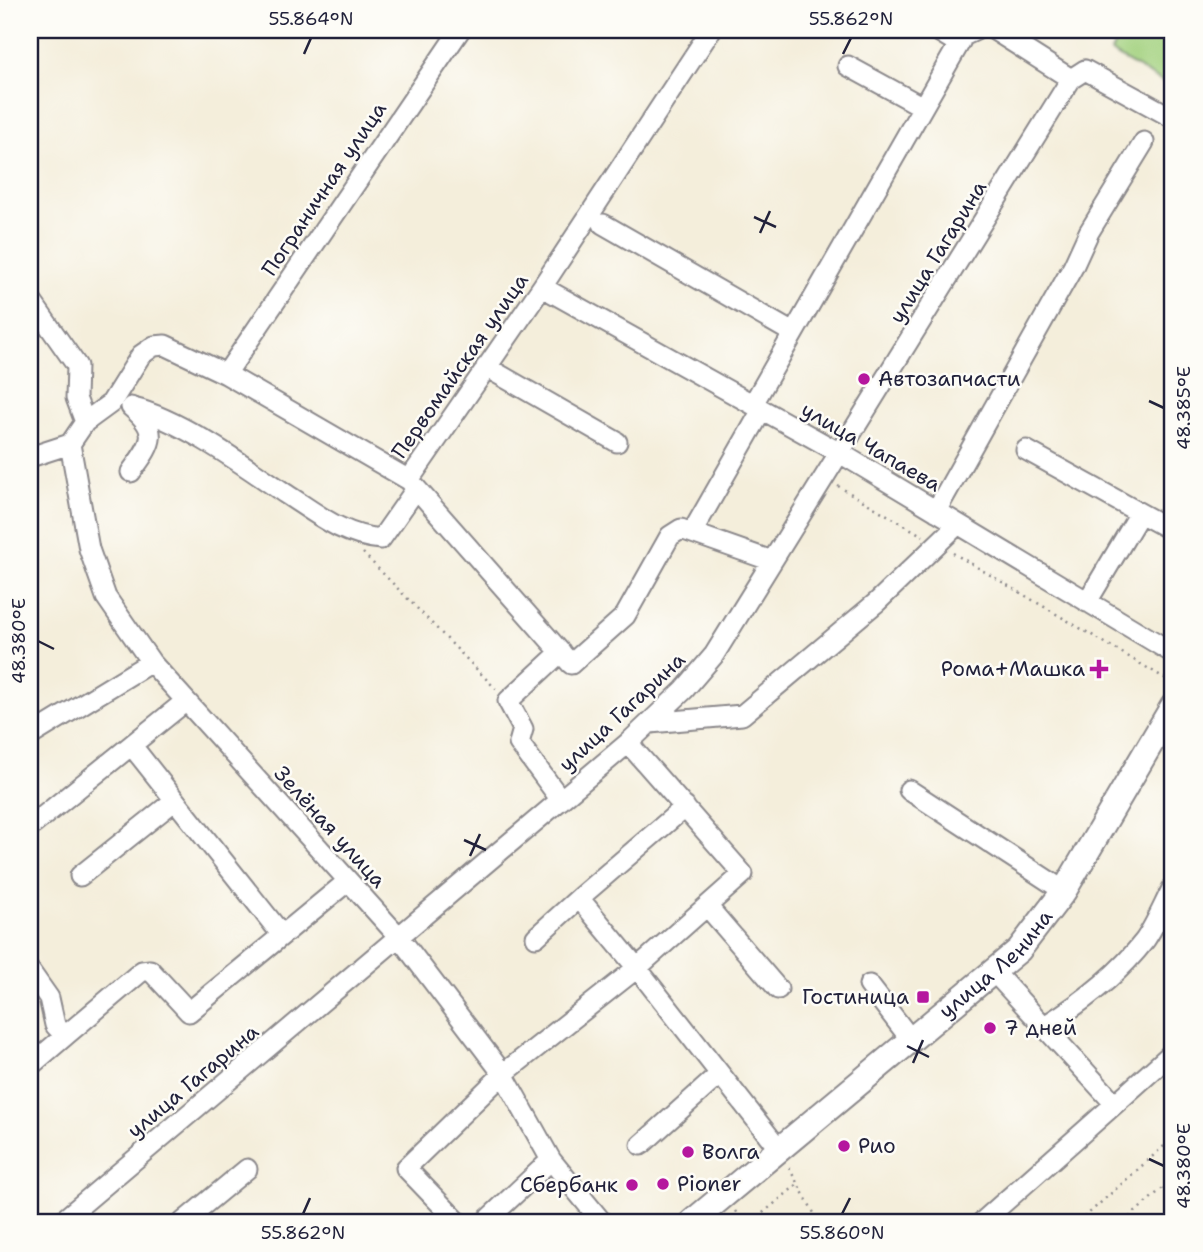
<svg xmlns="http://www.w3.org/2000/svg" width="1203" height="1252" font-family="'Shantell Sans',sans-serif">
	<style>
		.green { fill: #a3d17f; stroke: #627a5d; stroke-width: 2 }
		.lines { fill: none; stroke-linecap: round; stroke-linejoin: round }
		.minor-casing { stroke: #8b888b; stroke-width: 23 }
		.major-casing { stroke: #8b888b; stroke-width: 28 }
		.path { stroke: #8b888b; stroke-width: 2.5; stroke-dasharray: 2 5; stroke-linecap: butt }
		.minor { stroke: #fff; stroke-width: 19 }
		.major { stroke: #fff; stroke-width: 24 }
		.rail { stroke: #22223b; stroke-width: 4.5; stroke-dasharray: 10 5; stroke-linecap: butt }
		.ticks { fill: none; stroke: #22223b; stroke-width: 2.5 }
		.poi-dot { fill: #b5179e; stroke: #fdfcf7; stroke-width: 2.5 }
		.labels { text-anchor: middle; stroke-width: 5; stroke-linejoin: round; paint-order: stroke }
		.street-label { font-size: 21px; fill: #22223b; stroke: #fdfcf7 }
		.poi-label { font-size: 21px; fill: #22223b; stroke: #fdfcf7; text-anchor: start }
		.neatline { fill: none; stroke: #22223b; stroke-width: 2.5 }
		.ticks-label { font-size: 18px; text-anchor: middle; fill: #22223b }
	</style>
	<rect width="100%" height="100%" fill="#fdfcf7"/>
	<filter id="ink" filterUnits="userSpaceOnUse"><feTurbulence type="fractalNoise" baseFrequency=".0143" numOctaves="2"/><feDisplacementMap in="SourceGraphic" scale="14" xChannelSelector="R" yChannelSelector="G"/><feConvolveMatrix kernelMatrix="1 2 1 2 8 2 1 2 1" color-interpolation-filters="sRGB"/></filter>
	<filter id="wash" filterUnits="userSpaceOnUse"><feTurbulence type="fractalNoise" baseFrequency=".00686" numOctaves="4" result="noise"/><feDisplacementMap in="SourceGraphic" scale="28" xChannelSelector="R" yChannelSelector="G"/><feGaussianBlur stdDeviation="1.57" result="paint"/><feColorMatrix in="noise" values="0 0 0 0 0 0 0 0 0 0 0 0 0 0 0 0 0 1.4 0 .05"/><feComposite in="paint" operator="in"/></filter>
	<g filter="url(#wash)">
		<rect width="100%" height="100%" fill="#f4eedb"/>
		<path class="green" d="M1121,30H1173V88L1111,52Z"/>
	</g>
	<g filter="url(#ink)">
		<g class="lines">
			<g class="minor-casing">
				<path id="minor" d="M936,30L959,44L963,36L976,30
					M994,30L1071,79
					M848,66L923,107
					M603,224L793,333
					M542,287L840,453L1173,653
					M30,299L77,366L76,398L85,422
					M486,367L617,442
					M226,374L460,30
					M753,404L959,44
					M131,407C162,433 151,444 131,472
					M133,408C180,419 245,466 286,494C317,514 343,536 381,539L416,489
					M70,444L85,422L111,403L141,355L154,346L165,345L226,374L409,480L542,287L711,30
					M70,444L89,549L106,597L151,662L399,937L503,1074L551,1160L602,1222
					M1026,450L1140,513L1087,602
					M30,457L70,444
					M409,480L571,664L625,616L670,536L681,529L772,561
					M936,511L1073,267L1089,232L1144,142
					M1140,513L1173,531
					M693,531L762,410
					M561,652L508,701L523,729L519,743L561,800
					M650,723L742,715L877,602L958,524
					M30,736L151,662
					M628,743L743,874L637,968L579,898L685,807
					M132,746L282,935
					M909,790L1064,891
					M30,827L186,701
					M80,876L174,801
					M707,906L778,989
					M536,937L579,898
					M30,971L49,998L55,1025L65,1036L142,971L150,970L189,1012L348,881
					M995,973L1115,1104L1173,1052
					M869,985L912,1041
					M1046,1025C1083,1002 1118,975 1145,940C1156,924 1164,904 1173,887
					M30,1066L65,1036
					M641,1145L720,1074
					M456,1220L406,1168L503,1074L637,968L779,1149
					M61,1222L628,743L684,690L714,655L1071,79L1085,70L1173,118
					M183,1222L247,1169
					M485,1222L551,1160
					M982,1222L1115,1104"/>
			</g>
			<g class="major-casing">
				<g id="major">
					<path id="s1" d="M692,1222L1019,950L1064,891L1173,706"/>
				</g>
			</g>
			<path class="path" d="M838,486L923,536
				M363,553L496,689
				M953,553L1173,683
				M789,1168L819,1222
				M735,1211L743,1222
				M752,1222L798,1184
				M1079,1222L1173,1138
				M1124,1222L1173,1179"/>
			<use href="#minor" class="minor"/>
			<use href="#major" class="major"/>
			<path class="rail" d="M1170,1222L1173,1219"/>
		</g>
	</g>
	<path class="ticks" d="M304,54L311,38M843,54L851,38M754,217L776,227M760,233L770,211M1149,401L1164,408M38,641L54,649M464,840L486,850M470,856L480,834M907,1046L929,1057M913,1063L923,1040M1149,1159L1164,1166M303,1214L310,1198M842,1214L850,1198"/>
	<g class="poi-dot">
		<circle cx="864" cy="379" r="7"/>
		<path d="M1095.5 658.5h7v7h7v7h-7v7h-7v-7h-7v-7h7z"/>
		<rect x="916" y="990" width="14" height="14" rx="3.5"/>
		<circle cx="990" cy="1028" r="7"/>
		<circle cx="844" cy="1146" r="7"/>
		<circle cx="688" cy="1152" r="7"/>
		<circle cx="663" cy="1184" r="7"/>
		<circle cx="632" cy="1185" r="7"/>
	</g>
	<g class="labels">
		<g class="street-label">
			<text transform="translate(324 189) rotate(-56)" y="7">Пограничная улица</text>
			<text transform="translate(938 252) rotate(-58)" y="7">улица Гагарина</text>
			<text transform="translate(460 366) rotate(-55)" y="7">Первомайская улица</text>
			<text transform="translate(871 447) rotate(30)" y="7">улица Чапаева</text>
			<text transform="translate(622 712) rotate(-43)" y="7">улица Гагарина</text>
			<text transform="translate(330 827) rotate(48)" y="7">Зелёная улица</text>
			<text dy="7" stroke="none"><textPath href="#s1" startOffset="399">улица Ленина</textPath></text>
			<text transform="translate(193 1081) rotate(-40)" y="7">улица Гагарина</text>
		</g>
		<g class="poi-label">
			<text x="878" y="386">Автозапчасти</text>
			<text x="1085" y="676" text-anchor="end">Рома+Машка</text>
			<text x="909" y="1004" text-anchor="end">Гостиница</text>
			<text x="1004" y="1035">7 дней</text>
			<text x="858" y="1153">Рио</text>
			<text x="702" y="1159">Волга</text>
			<text x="677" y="1191">Pioner</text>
			<text x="618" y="1192" text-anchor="end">Сбербанк</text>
		</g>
	</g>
	<rect width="1203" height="1252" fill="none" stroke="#fdfcf7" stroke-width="77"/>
	<rect x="38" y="38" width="1126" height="1176" class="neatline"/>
	<g class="ticks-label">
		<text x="311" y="25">55.864°N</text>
		<text x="851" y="25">55.862°N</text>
		<text transform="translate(1184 408) rotate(-90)" y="6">48.385°E</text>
		<text transform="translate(19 641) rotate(-90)" y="6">48.380°E</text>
		<text transform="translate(1184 1166) rotate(-90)" y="6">48.380°E</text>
		<text x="303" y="1239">55.862°N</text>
		<text x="842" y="1239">55.860°N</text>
	</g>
</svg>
